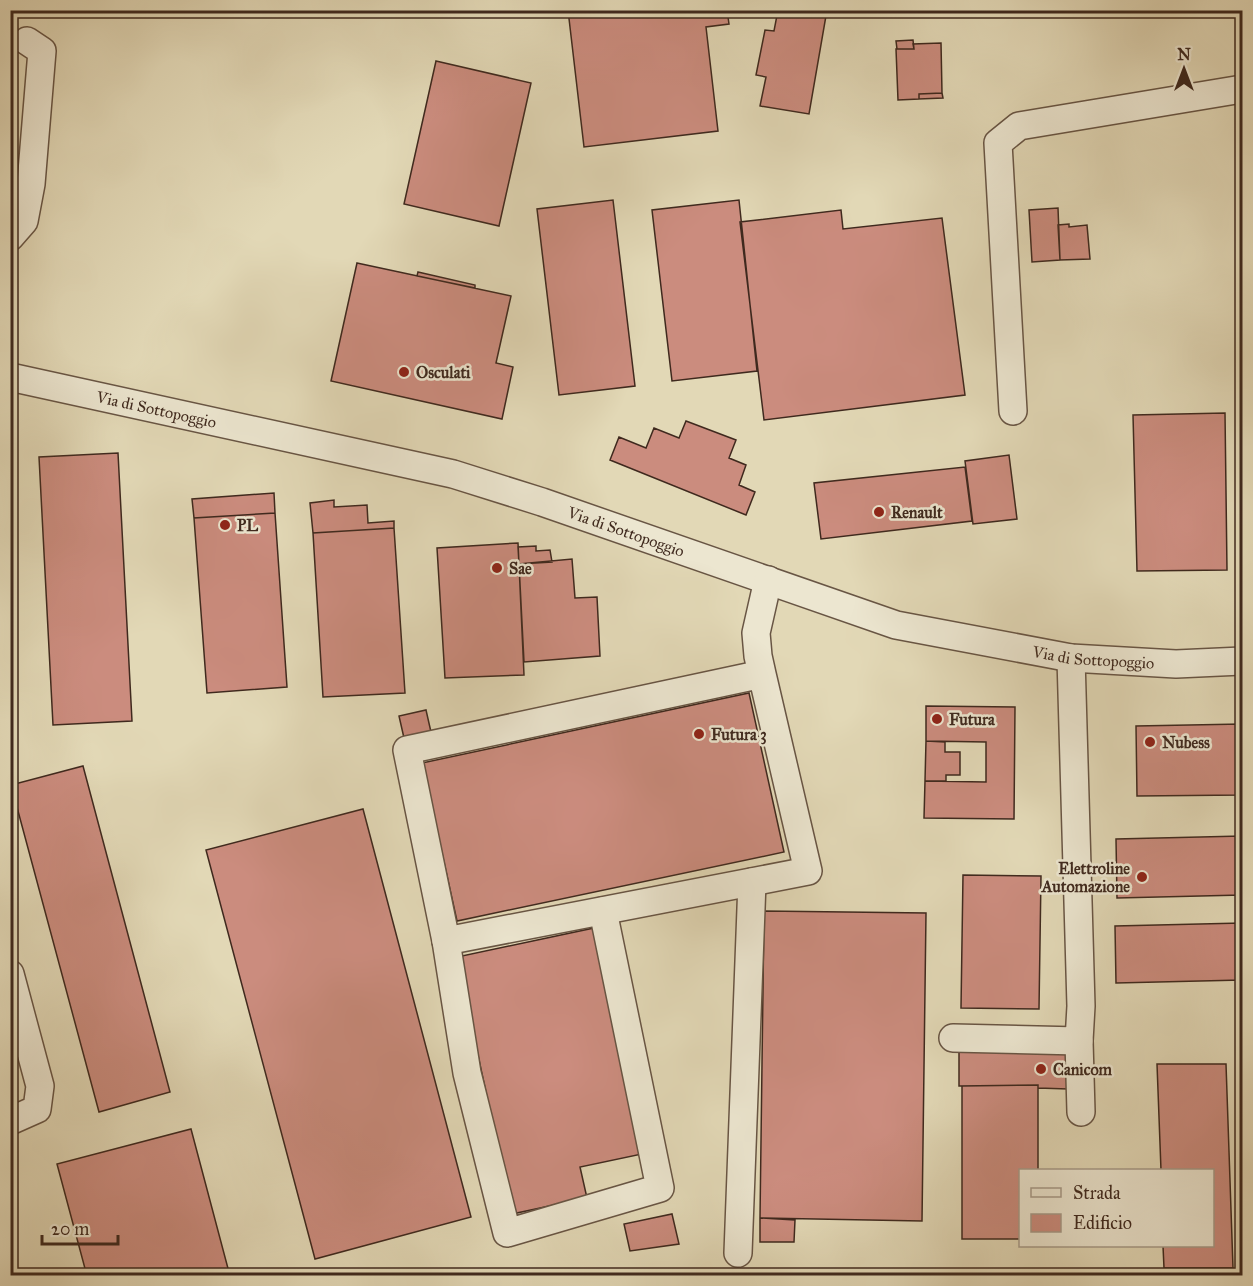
<svg xmlns="http://www.w3.org/2000/svg" width="1253" height="1286" font-family="'IM FELL Great Primer',serif">
	<style>
		.building { fill: #cb8c7e; stroke: #3f291e; stroke-width: 1.5 }
		.lines { fill: none; stroke-linecap: round; stroke-linejoin: round }
		.minor-casing { stroke: #685544; stroke-width: 30 }
		.minor { stroke: #ece6d0; stroke-width: 27 }
		.poi-dot { fill: #8f2418; stroke: #ece6d0; stroke-width: 2 }
		.labels { text-anchor: middle; stroke-width: 5; stroke-linejoin: round; paint-order: stroke }
		.poi-label { font-size: 16px; font-weight: bold; fill: #3f291e; stroke: #ece6d0; text-anchor: start }
		.street-label { font-size: 16px; fill: #3f291e; stroke: #ece6d0 }
	</style>
	<rect width="100%" height="100%" fill="#e2d8b6"/>
	<filter id="stains"><feTurbulence type="fractalNoise" baseFrequency=".00333" numOctaves="4"/><feColorMatrix values="0 0 0 0 .2 0 0 0 0 .09 0 0 0 0 .02 0 0 0 .5 -.17"/></filter>
	<radialGradient id="worn" r=".72"><stop offset=".6" stop-color="#630" stop-opacity="0"/><stop offset="1" stop-color="#630" stop-opacity=".3"/></radialGradient>
	<path class="building" d="M568,10H727L729,24L706,27L718,131L584,147Z
		M778,10H827L809,114L760,106L766,77L756,75L765,30L774,31Z
		M913,40L914,49H897L896,41Z
		M941,43L942,93L919,94V99L898,100L896,49H914L913,44Z
		M436,61L531,83L499,226L404,204Z
		M942,93L943,98L919,99V94Z
		M613,200L635,386L559,395L537,209Z
		M739,200L757,371L672,381L652,210Z
		M1058,208L1060,260L1032,262L1029,210Z
		M841,210L843,229L942,218L965,395L764,420L740,222Z
		M1069,224V227L1087,225L1090,259L1060,260L1058,225Z
		M357,263L511,296L496,363L513,367L502,419L331,381Z
		M418,272L475,285V288L417,276Z
		M1225,413L1227,570L1137,571L1133,415Z
		M686,421L736,440L729,458L746,465L739,485L755,492L746,515L610,460L619,437L646,448L654,428L679,438Z
		M118,453L132,721L53,725L39,457Z
		M1009,455L1017,519L973,524L965,461Z
		M965,467L972,521L821,539L814,483Z
		M274,493L275,513L194,518L192,499Z
		M334,500V507L367,505L368,523L394,521V528L313,533L310,503Z
		M275,513L287,687L207,693L194,518Z
		M394,528L405,693L323,697L313,533Z
		M518,543L524,675L445,678L437,548Z
		M536,546V551L550,550L552,562L519,564L518,547Z
		M572,559L575,598L597,597L600,656L524,662L519,564Z
		M749,693L784,852L457,921L422,763Z
		M926,706L1015,707L1014,819L924,818L925,781L986,782V742L926,741Z
		M426,710L431,732L404,738L399,716Z
		M1242,724V795L1137,796L1136,726Z
		M926,741L945,742V752H960V775H946V781H925Z
		M83,766L170,1092L99,1112L11,785Z
		M363,809L471,1217L315,1259L206,850Z
		M1242,836V895L1117,898L1116,839Z
		M963,875L1041,876L1039,1009L961,1008Z
		M764,911L926,913L922,1221L760,1218Z
		M1242,923V980L1116,983L1115,926Z
		M594,928L642,1154L580,1167L587,1198L512,1214L457,957Z
		M959,1046L1068,1047V1089L1038,1088V1085L959,1086Z
		M1157,1064H1226L1233,1268H1164L1163,1246H1212V1170H1161Z
		M1038,1085V1170H1020V1239H962V1086Z
		M191,1129L230,1276H87L57,1164Z
		M672,1214L679,1244L630,1251L624,1224Z
		M760,1218L795,1220L794,1242H760Z"/>
	<g class="lines">
		<g class="minor-casing">
			<g id="minor">
				<path d="M10,237L24,221L31,184L42,51L27,41"/>
				<path id="s1" d="M10,377L453,474L542,502L896,625L1071,658L1176,664L1242,661"/>
				<path d="M1013,411L998,143L1019,126L1242,89"/>
				<path d="M762,674L407,750L446,941L808,871L762,674L758,656L756,633L768,580"/>
				<path d="M446,941L467,1073L507,1233L660,1188L603,911"/>
				<path d="M10,974L40,1086L37,1109L10,1121"/>
				<path d="M953,1038L1079,1041L1081,1006L1071,658"/>
				<path d="M1079,1041L1081,1112"/>
				<path d="M738,1253L752,882"/>
			</g>
		</g>
		<use href="#minor" class="minor"/>
	</g>
	<g class="poi-dot">
		<circle cx="404" cy="372" r="6"/>
		<circle cx="879" cy="512" r="6"/>
		<circle cx="225" cy="525" r="6"/>
		<circle cx="497" cy="568" r="6"/>
		<circle cx="937" cy="719" r="6"/>
		<circle cx="699" cy="734" r="6"/>
		<circle cx="1150" cy="742" r="6"/>
		<circle cx="1142" cy="877" r="6"/>
		<circle cx="1041" cy="1069" r="6"/>
	</g>
	<g class="labels">
		<g class="poi-label">
			<text x="416" y="378">Osculati</text>
			<text x="891" y="518">Renault</text>
			<text x="237" y="531">PL</text>
			<text x="509" y="574">Sae</text>
			<text x="949" y="725">Futura</text>
			<text x="711" y="740">Futura 3</text>
			<text x="1162" y="748">Nubess</text>
			<text x="1130" y="874" text-anchor="end">Elettroline<tspan x="1130" dy="18">Automazione</tspan></text>
			<text x="1053" y="1075">Canicom</text>
		</g>
		<g class="street-label">
			<text dy="6" stroke="none"><textPath href="#s1" startOffset="150">Via di Sottopoggio</textPath></text>
			<text dy="6" stroke="none"><textPath href="#s1" startOffset="636">Via di Sottopoggio</textPath></text>
			<text dy="6" stroke="none"><textPath href="#s1" startOffset="1122">Via di Sottopoggio</textPath></text>
		</g>
	</g>
	<rect width="1253" height="1286" fill="none" stroke="#e2d8b6" stroke-width="36"/>
	<rect x="12" y="12" width="1229" height="1262" fill="none" stroke="#3f291e" stroke-width="3"/>
	<rect x="18" y="18" width="1217" height="1250" fill="none" stroke="#3f291e" stroke-width="1.5"/>
	<rect x="1019" y="1169" width="195" height="78" fill="#ece6d0" stroke="#a79a89" stroke-width="1.5"/>
	<rect x="1031" y="1188" width="30" height="9" fill="#ece6d0" stroke="#a79a89" stroke-width="1.5"/>
	<text x="1073" y="1199" font-size="18" fill="#3f291e">Strada</text>
	<rect x="1031" y="1214" width="30" height="18" fill="#cb8c7e" stroke="#a79a89" stroke-width="1.5"/>
	<text x="1073" y="1229" font-size="18" fill="#3f291e">Edificio</text>
	<g transform="translate(1184 69)" stroke="#ece6d0" stroke-width="4.5" paint-order="stroke">
	<path d="M0-4.5L10 22L0 15L-10 22Z" fill="#3f291e"/>
	<text y="-9" font-size="16" font-weight="bold" text-anchor="middle" fill="#3f291e">N</text>
	</g>
	<path d="M42 1235v9h76v-9" fill="none" stroke="#3f291e" stroke-width="3"/>
	<text x="51" y="1235" font-size="18" fill="#3f291e" stroke="#ece6d0" stroke-width="4.5" paint-order="stroke">20 m</text>
	<rect width="100%" height="100%" filter="url(#stains)"/>
	<rect width="100%" height="100%" fill="url(#worn)"/>
</svg>
